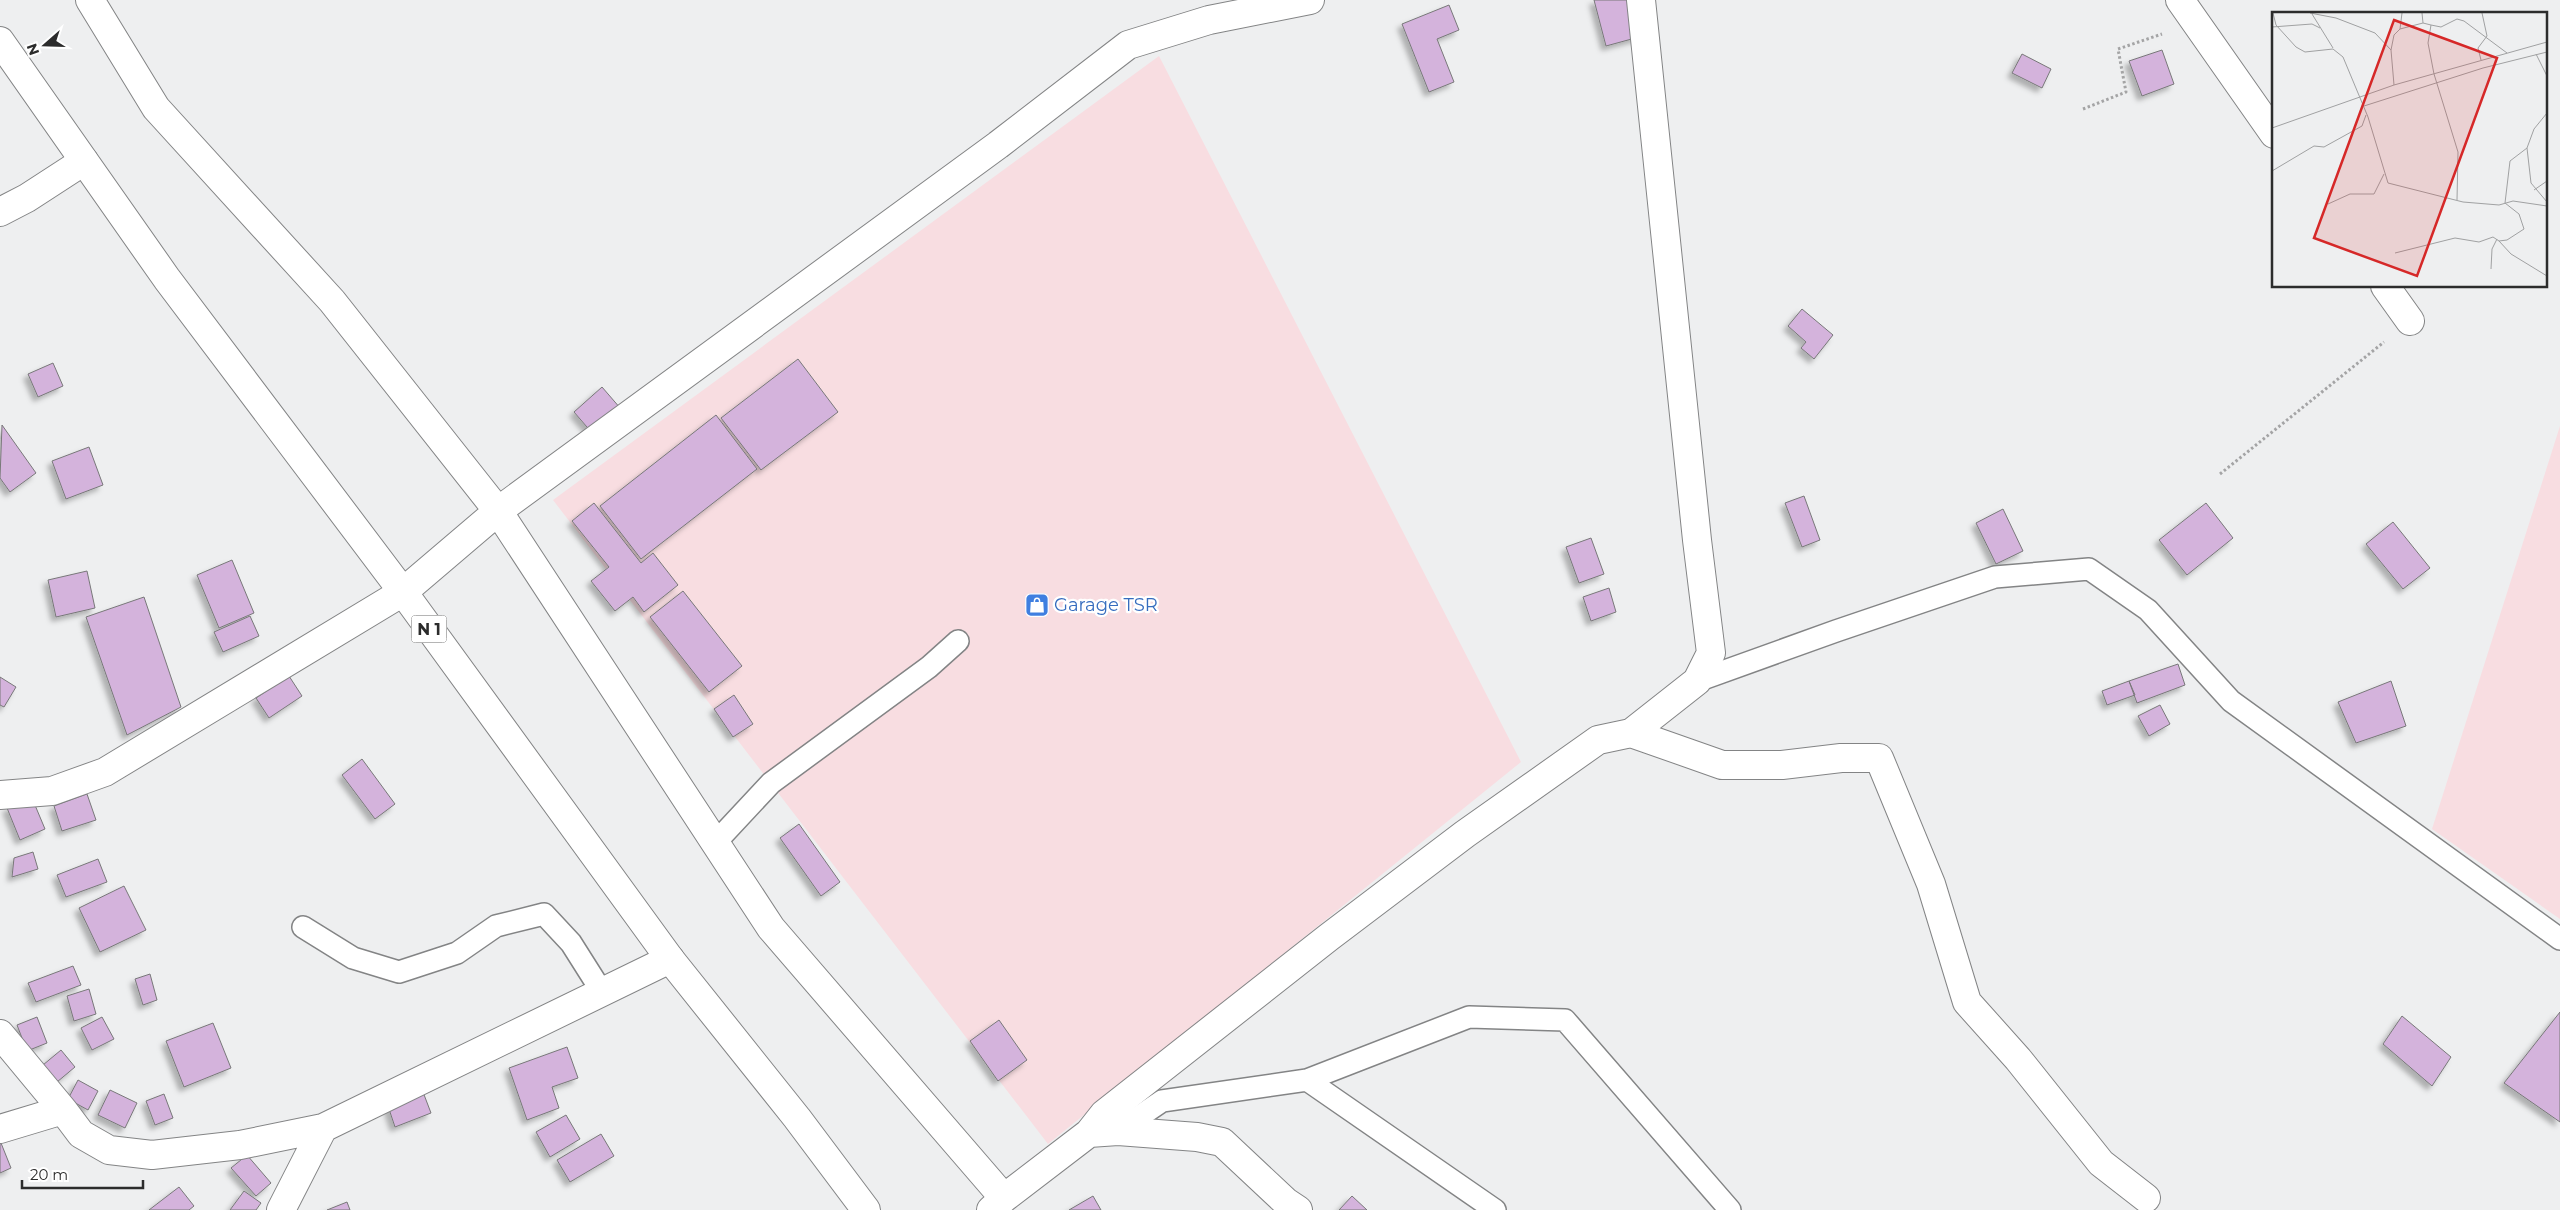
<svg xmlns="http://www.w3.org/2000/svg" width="2560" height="1210" font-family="Montserrat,sans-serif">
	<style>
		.industrial { fill: #f8dde1 }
		.building { fill: #d4b3dc; stroke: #787879; filter: url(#shadow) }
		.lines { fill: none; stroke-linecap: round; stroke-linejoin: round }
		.lane-casing { stroke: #838485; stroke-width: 24 }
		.street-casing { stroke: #838485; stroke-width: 30 }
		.highway-casing { stroke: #838485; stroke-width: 30 }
		.path { stroke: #a4a4a5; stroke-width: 3; stroke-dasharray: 2.5 2.5; stroke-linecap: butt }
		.lane { stroke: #fff; stroke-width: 21 }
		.street { stroke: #fff; stroke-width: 28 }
		.highway { stroke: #fff; stroke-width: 28 }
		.labels { text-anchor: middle; stroke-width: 4.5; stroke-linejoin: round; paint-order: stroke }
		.shield { fill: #fff; stroke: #6b6b6b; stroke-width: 1 }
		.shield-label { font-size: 16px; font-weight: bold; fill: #2c2c2c }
		.shop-label { font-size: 18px; fill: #366cbe; stroke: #fff; text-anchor: start }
		.inset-road { fill: none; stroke: #a0a1a2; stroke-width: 1 }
		.view { fill: #d62828; fill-opacity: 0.15; stroke: #d62828; stroke-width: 2.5 }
		.inset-edge { fill: none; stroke: #2c2c2c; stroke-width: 2.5 }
	</style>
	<defs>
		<filter id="shadow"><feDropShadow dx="-4.5" dy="4.5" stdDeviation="2.5" flood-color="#0004"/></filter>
	</defs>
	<rect width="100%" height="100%" fill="#eeeff0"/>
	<path class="industrial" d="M1159,56L1521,762L1048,1144L553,500Z
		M2560,426V919L2432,829Z"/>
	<path class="building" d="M1594,0H1630L1639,37L1606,46Z
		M1449,5L1459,30L1437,39L1454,82L1429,92L1402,24Z
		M2162,50L2174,84L2142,96L2129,61Z
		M2022,54L2051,69L2042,88L2012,73Z
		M1802,309L1833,335L1814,359L1801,348L1806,342L1788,326Z
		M798,359L838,412L761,470L721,418Z
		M53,363L63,386L38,397L28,374Z
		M602,387L621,409L593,434L574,412Z
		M716,415L757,469L641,559L600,506Z
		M2,425L36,473L10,492L0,478Z
		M89,447L103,485L66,499L52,461Z
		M1804,496L1820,540L1802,547L1785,503Z
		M594,503L641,563L653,553L678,585L644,612L633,597L615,611L591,581L609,567L572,521Z
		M2206,503L2233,538L2187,575L2159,540Z
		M2003,509L2023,551L1996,564L1976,523Z
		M2393,522L2430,568L2403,589L2366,544Z
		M1591,538L1604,574L1579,583L1566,547Z
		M232,560L254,613L219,628L197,575Z
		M87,571L95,608L56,617L48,580Z
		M1609,588L1616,612L1591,621L1583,597Z
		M683,591L742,666L709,692L650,617Z
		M144,597L181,707L127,735L86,617Z
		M250,616L259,636L223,652L214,632Z
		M2178,664L2185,685L2137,703L2129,681Z
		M289,676L302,696L269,718L256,698Z
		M0,677L16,687L4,707L0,705Z
		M2129,681L2135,695L2107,705L2102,691Z
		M2391,681L2406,726L2356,743L2338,702Z
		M734,695L753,724L733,737L714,709Z
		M2160,705L2170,724L2149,736L2138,716Z
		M362,759L395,804L375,819L342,775Z
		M87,794L96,820L62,831L54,806Z
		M32,798L45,829L20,840L7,808Z
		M799,824L840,882L821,896L780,838Z
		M33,852L38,869L12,877L14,858Z
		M98,859L107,882L66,897L57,875Z
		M124,886L146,930L100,952L79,908Z
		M73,966L81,985L36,1002L28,983Z
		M150,974L157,1000L143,1005L135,979Z
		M89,989L96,1014L74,1021L67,996Z
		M2560,1012V1122L2504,1083Z
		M2402,1016L2451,1057L2432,1086L2383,1044Z
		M37,1017L47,1043L27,1051L17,1025Z
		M102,1017L114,1039L92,1050L81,1028Z
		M999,1020L1027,1060L998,1081L970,1041Z
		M213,1023L231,1068L184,1087L166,1041Z
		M567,1047L578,1078L552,1087L559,1108L527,1120L509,1068Z
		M61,1050L75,1067L57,1082L43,1065Z
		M78,1080L98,1091L88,1110L68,1099Z
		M110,1090L137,1103L125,1128L98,1115Z
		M423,1092L431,1113L395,1127L388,1106Z
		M164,1094L173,1118L155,1125L146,1101Z
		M566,1115L580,1139L550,1157L536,1132Z
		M601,1134L614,1156L570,1182L557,1160Z
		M1,1143L11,1168L0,1173V1144Z
		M247,1155L271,1183L256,1196L231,1168Z
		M179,1187L194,1206L189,1210H149Z
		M244,1191L261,1203L256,1210H230Z
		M1093,1196L1101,1210H1069Z
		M1352,1196L1367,1210H1339Z
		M347,1202L350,1210H327Z"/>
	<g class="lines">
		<g class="lane-casing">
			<path id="lane" d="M1697,681L1836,631L1995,577L2089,569L2148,610L2231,701L2560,939
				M715,843L771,783L929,667L958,641
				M303,927L353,958L399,972L457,953L496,926L544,914L571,943L602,992
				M1307,1080L1469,1017L1565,1020L1730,1210
				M1118,1131L1162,1101L1307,1080L1495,1210"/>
		</g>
		<g class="street-casing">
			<path id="street" d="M90,0L156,108L332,301L498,511L771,928L1004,1198
				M2180,0L2274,134
				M0,212L27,198L84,161
				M2385,286L2410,321
				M1631,733L1722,765H1782L1841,758H1879L1931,884L1967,1002L2018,1059L2101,1163L2146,1198
				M0,795L52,791L105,772L403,592L498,511L998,145L1128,45L1209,20L1310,0
				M0,1034L63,1110
				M0,1129L63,1110L81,1134L109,1150L152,1155L240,1145L323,1128L670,959
				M1089,1133L1118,1131L1197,1137L1222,1142L1286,1202L1298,1210
				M281,1210L323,1128
				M991,1210L1004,1198L1089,1133L1104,1114L1329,937L1465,834L1598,740L1631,733L1697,681L1711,653L1697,540L1641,0"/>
		</g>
		<g class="highway-casing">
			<path id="highway" d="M0,41L167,279L403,592L670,959L797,1118L866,1210"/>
		</g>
		<path class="path" d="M2083,109L2126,92L2118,49L2162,34
			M2220,474L2384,342"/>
		<use href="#lane" class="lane"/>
		<use href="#street" class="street"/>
		<use href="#highway" class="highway"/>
	</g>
	<defs>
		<g id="shop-square" transform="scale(1.25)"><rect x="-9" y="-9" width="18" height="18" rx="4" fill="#3f7fe0" stroke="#fff"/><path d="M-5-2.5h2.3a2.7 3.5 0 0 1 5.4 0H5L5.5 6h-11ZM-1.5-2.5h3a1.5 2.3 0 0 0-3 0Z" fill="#fff"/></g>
	</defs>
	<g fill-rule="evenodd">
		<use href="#shop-square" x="1037" y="605"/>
	</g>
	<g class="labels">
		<rect class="shield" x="411.5" y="615.5" width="35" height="27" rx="4"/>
		<g class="shield-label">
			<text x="429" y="635">N 1</text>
		</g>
		<g class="shop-label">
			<text x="1054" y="611">Garage TSR</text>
		</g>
	</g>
	<g transform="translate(2272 12)">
		<rect width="275" height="275" fill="#eeeff0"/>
		<path class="inset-road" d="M1,1L4,13L24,35L33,40L61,37L71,45L96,105L116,171L191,190L227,193L241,189L275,194M38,1L64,6L103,21L119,38M40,2L61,36M151,11L159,13L156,31L162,62L186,140L185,188M159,13L169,15L185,7L192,9L235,41M0,15L40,12L48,16M128,17L151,11L150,1M264,42L275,64M209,48L206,36L215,24L210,1M122,73L119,38L122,23L128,17L130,1M92,94L211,56L275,40M0,116L122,73L275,30M255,136L259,171L275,190M0,159L42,134L52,135L90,114L94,103M262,178L275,169M233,191L238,149L255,136L262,117L275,101M56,192L78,182H102L112,162M227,229L239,242L275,264M123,241L183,226L207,230L221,225L227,229L235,228L252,217L247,202L233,191M219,257L220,237L225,227"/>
		<path class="view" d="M122,8L225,46L145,264L42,226Z"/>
		<rect width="275" height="275" class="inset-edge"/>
	</g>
	<g transform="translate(45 45) rotate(250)" stroke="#ffffff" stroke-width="4" paint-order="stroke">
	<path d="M0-4L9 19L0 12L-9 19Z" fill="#2c2c2c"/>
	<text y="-8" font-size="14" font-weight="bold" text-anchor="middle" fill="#2c2c2c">N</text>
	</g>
	<path d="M22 1180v8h121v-8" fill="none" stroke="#2c2c2c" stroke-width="2.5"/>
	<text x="30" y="1180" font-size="15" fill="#2c2c2c" stroke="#ffffff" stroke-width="4" paint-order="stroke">20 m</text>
</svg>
